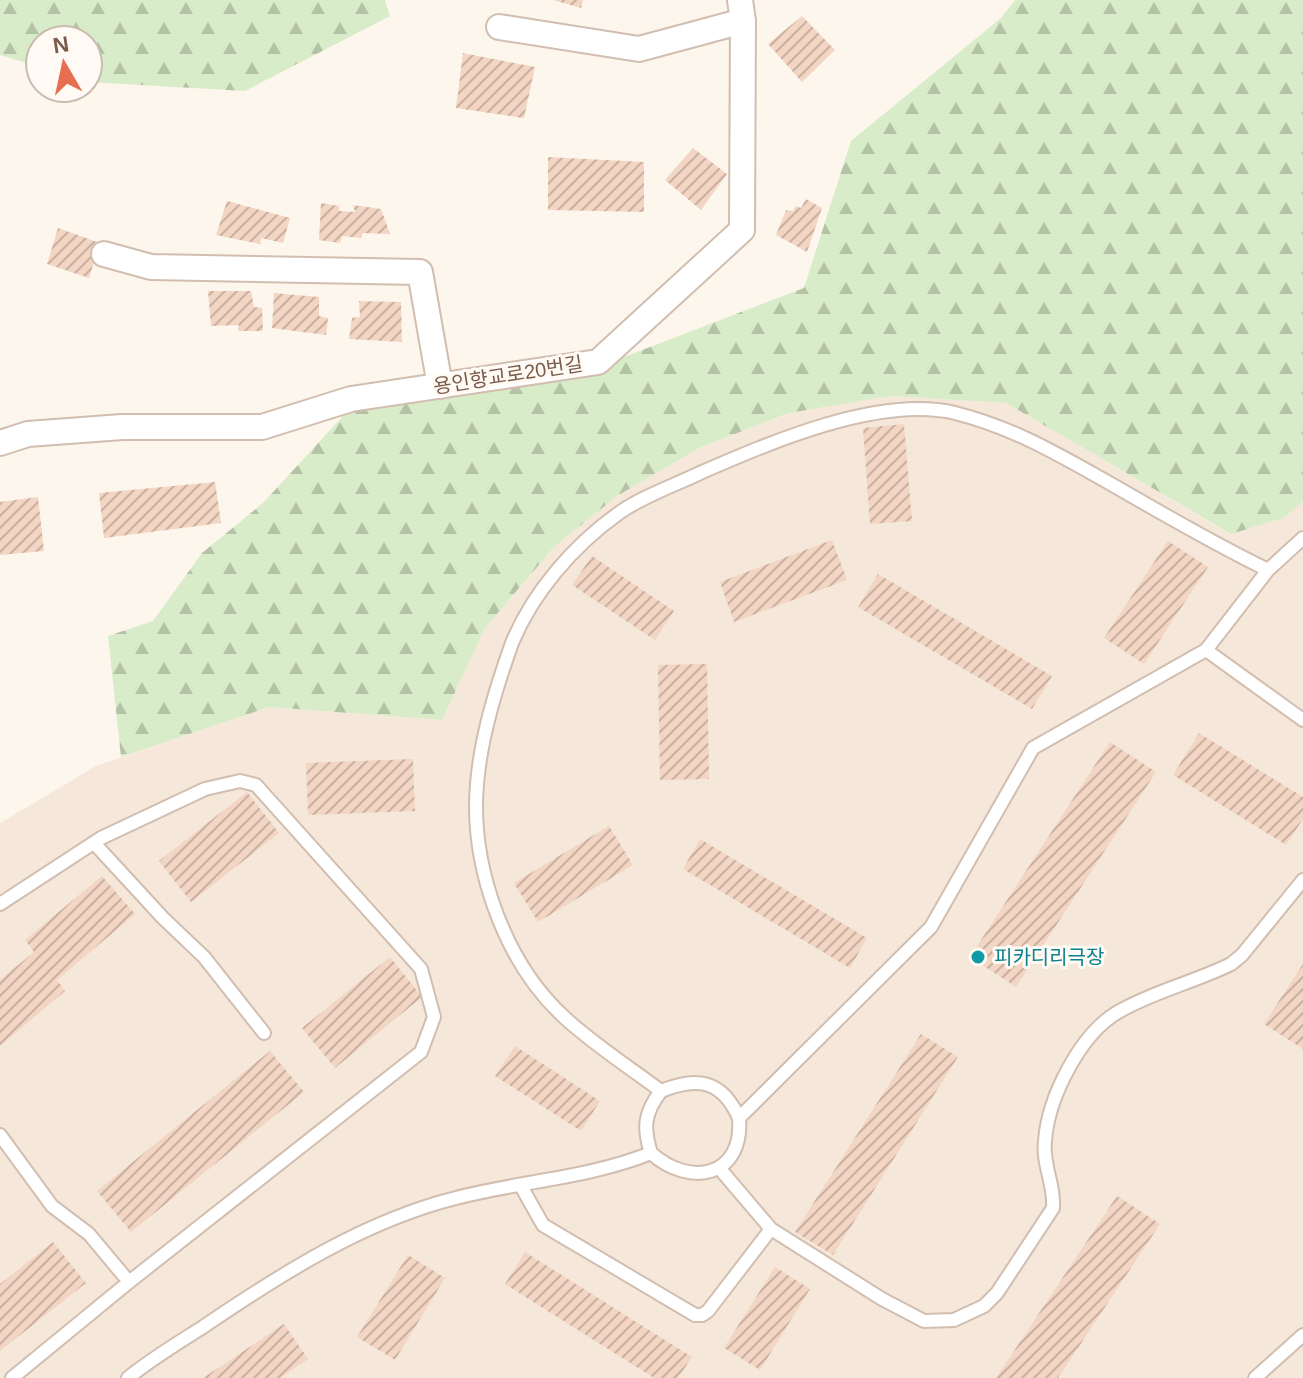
<svg xmlns="http://www.w3.org/2000/svg" width="1303" height="1378" font-family="Helvetica,'Noto Sans KR',sans-serif">
	<style>
		.residential { fill: #f5e8da }
		.forest { fill: url(#forest-firs) }
		.building { fill: url(#building-hatch) }
		.lines { fill: none; stroke-linecap: round; stroke-linejoin: round }
		.service-casing { stroke: #d1beb0; stroke-width: 16 }
		.minor-casing { stroke: #d1beb0; stroke-width: 28 }
		.service { stroke: #fff; stroke-width: 12 }
		.minor { stroke: #fff; stroke-width: 24 }
		.culture-dot { fill: #0f9aa8; stroke: #fffaf3; stroke-width: 3 }
		.labels { text-anchor: middle; stroke-width: 6; stroke-linejoin: round; paint-order: stroke }
		.street-label { font-size: 20px; fill: #7a5c4d; stroke: #fffaf3 }
		.culture-label { font-size: 20px; fill: #0d838f; stroke: #fffaf3; text-anchor: start }
	</style>
	<defs>
		<pattern id="forest-firs" width="22" height="20" patternUnits="userSpaceOnUse" patternTransform="scale(2)"><rect width="22" height="20" fill="#d8ecc9"/><path d="M5 1l3.5 6h-7zM16 11l3.5 6h-7z" fill="#b4c2a5"/></pattern>
		<pattern id="building-hatch" width="6" height="6" patternUnits="userSpaceOnUse" patternTransform="scale(2)"><rect width="6" height="6" fill="#f3d5c3"/><path d="M-1 1l2-2M0 6l6-6M5 7l2-2" fill="none" stroke="#cab0a1"/></pattern>
	</defs>
	<rect width="100%" height="100%" fill="#fdf6ec"/>
	<path class="residential" d="M891,396L1006,403L1230,534L1284,518L1303,501V1378H0V823L96,766L269,707L442,720L485,628L554,547L617,496L701,447L790,413Z"/>
	<path class="forest" d="M0,0H385L390,16L245,91L88,82V40H40V67L0,55Z
		M1015,0H1303V501L1284,518L1231,534L1006,403L891,396L789,413L701,447L617,496L554,547L485,628L442,720L269,707L121,757L108,636L153,621L202,553L263,503L355,403L598,367L804,288L851,141L1001,18Z"/>
	<path class="building" d="M553,0H583L581,8Z
		M802,16L835,50L802,82L768,44Z
		M463,53L535,67L524,118L456,108Z
		M693,148L727,174L701,210L665,180Z
		M548,157L644,162V212L548,210Z
		M806,199L822,208L807,252L776,235L786,210L793,211L796,206L801,208Z
		M227,201L290,218L283,243L261,238L260,244L216,235Z
		M321,203L339,206V211L355,212L353,205L381,209L390,234L363,233L361,238L342,236L340,243L319,240Z
		M58,228L100,243L89,278L47,264Z
		M208,291H251L254,307L262,308L263,331H238L239,325L211,326Z
		M274,293L319,297V316L328,318L326,335L272,328Z
		M359,301L401,302L402,342L349,339L352,318L360,317Z
		M904,424L912,521L870,524L863,428Z
		M215,482L221,523L104,538L99,493Z
		M38,497L44,551L0,555V502Z
		M832,540L847,580L734,622L720,582Z
		M1168,541L1208,567L1144,664L1104,638Z
		M592,556L674,611L655,640L572,585Z
		M878,574L1052,676L1032,709L858,607Z
		M707,664L709,779L660,780L658,665Z
		M1199,733L1303,797V819L1286,845L1173,775Z
		M1110,742L1156,772L1016,987L970,957Z
		M413,759L415,811L308,815L306,763Z
		M247,792L279,833L191,902L159,861Z
		M609,826L633,865L538,922L514,883Z
		M700,839L867,938L850,968L683,869Z
		M102,876L135,914L57,980L65,991L0,1046V980L34,952L25,940Z
		M390,957L422,997L335,1068L302,1028Z
		M1303,964V1049L1264,1024Z
		M921,1034L958,1057L833,1255L795,1232Z
		M515,1046L600,1101L581,1131L495,1076Z
		M270,1051L304,1092L131,1232L97,1191Z
		M1117,1196L1160,1224L1058,1378H996Z
		M53,1242L86,1283L0,1351V1284Z
		M525,1252L692,1357L678,1378H654L505,1284Z
		M408,1255L445,1278L395,1360L357,1337Z
		M775,1267L810,1289L760,1370L724,1348Z
		M284,1324L308,1359L280,1378H203Z"/>
	<g class="lines">
		<g class="service-casing">
			<path id="service" d="M1206,650L1303,720
				M94,843L163,918L204,957L264,1033
				M0,904L101,838L205,789L240,781L256,785L421,969L434,1017L421,1052L129,1282L12,1378
				M661,1091C697,1076 722,1080 739,1118
				M0,1135L52,1206L89,1234L129,1282
				M651,1153C643,1128 644,1113 661,1091C629,1067 593,1044 564,1017C504,962 470,865 477,784C481,736 496,688 512,643C533,592 574,545 619,513C643,496 673,486 700,473C769,443 879,395 955,413C1011,427 1054,452 1104,480C1158,511 1212,543 1268,570
				M720,1169L771,1229L882,1299L924,1321L954,1320L984,1306L997,1293L1053,1208C1055,1185 1042,1164 1045,1141C1048,1098 1080,1034 1118,1012C1154,991 1195,982 1231,964L1242,955L1303,880
				M521,1186L543,1225L695,1315H702L708,1311L771,1229
				M128,1378C151,1359 178,1343 203,1327C281,1274 364,1221 456,1198C521,1181 589,1178 651,1153C690,1188 744,1177 739,1118L931,927L1033,748L1206,650L1268,570L1303,538
				M1255,1378L1303,1335"/>
		</g>
		<g class="minor-casing">
			<path id="minor" d="M499,27L639,49L743,21
				M104,254L151,267L420,272L440,386
				M0,443L28,434L122,427H262L351,399L598,362L742,230L743,21L740,0"/>
		</g>
		<use href="#service" class="service"/>
		<use href="#minor" class="minor"/>
	</g>
	<circle class="culture-dot" cx="978" cy="957" r="8"/>
	<g class="labels">
		<g class="street-label">
			<text transform="translate(508 375) rotate(-9)" y="7">용인향교로20번길</text>
		</g>
		<g class="culture-label">
			<text x="994" y="964">피카디리극장</text>
		</g>
	</g>
	<g transform="translate(64 64) rotate(351)"><circle r="38" fill="#fffaf3" stroke="#cabbb1" stroke-width="2"/>
	<path d="M0-6L14 30L0 20L-14 30Z" fill="#e76f51"/>
	<text y="-12" font-size="22" font-weight="bold" text-anchor="middle" fill="#7a5c4d">N</text>
	</g>
</svg>
